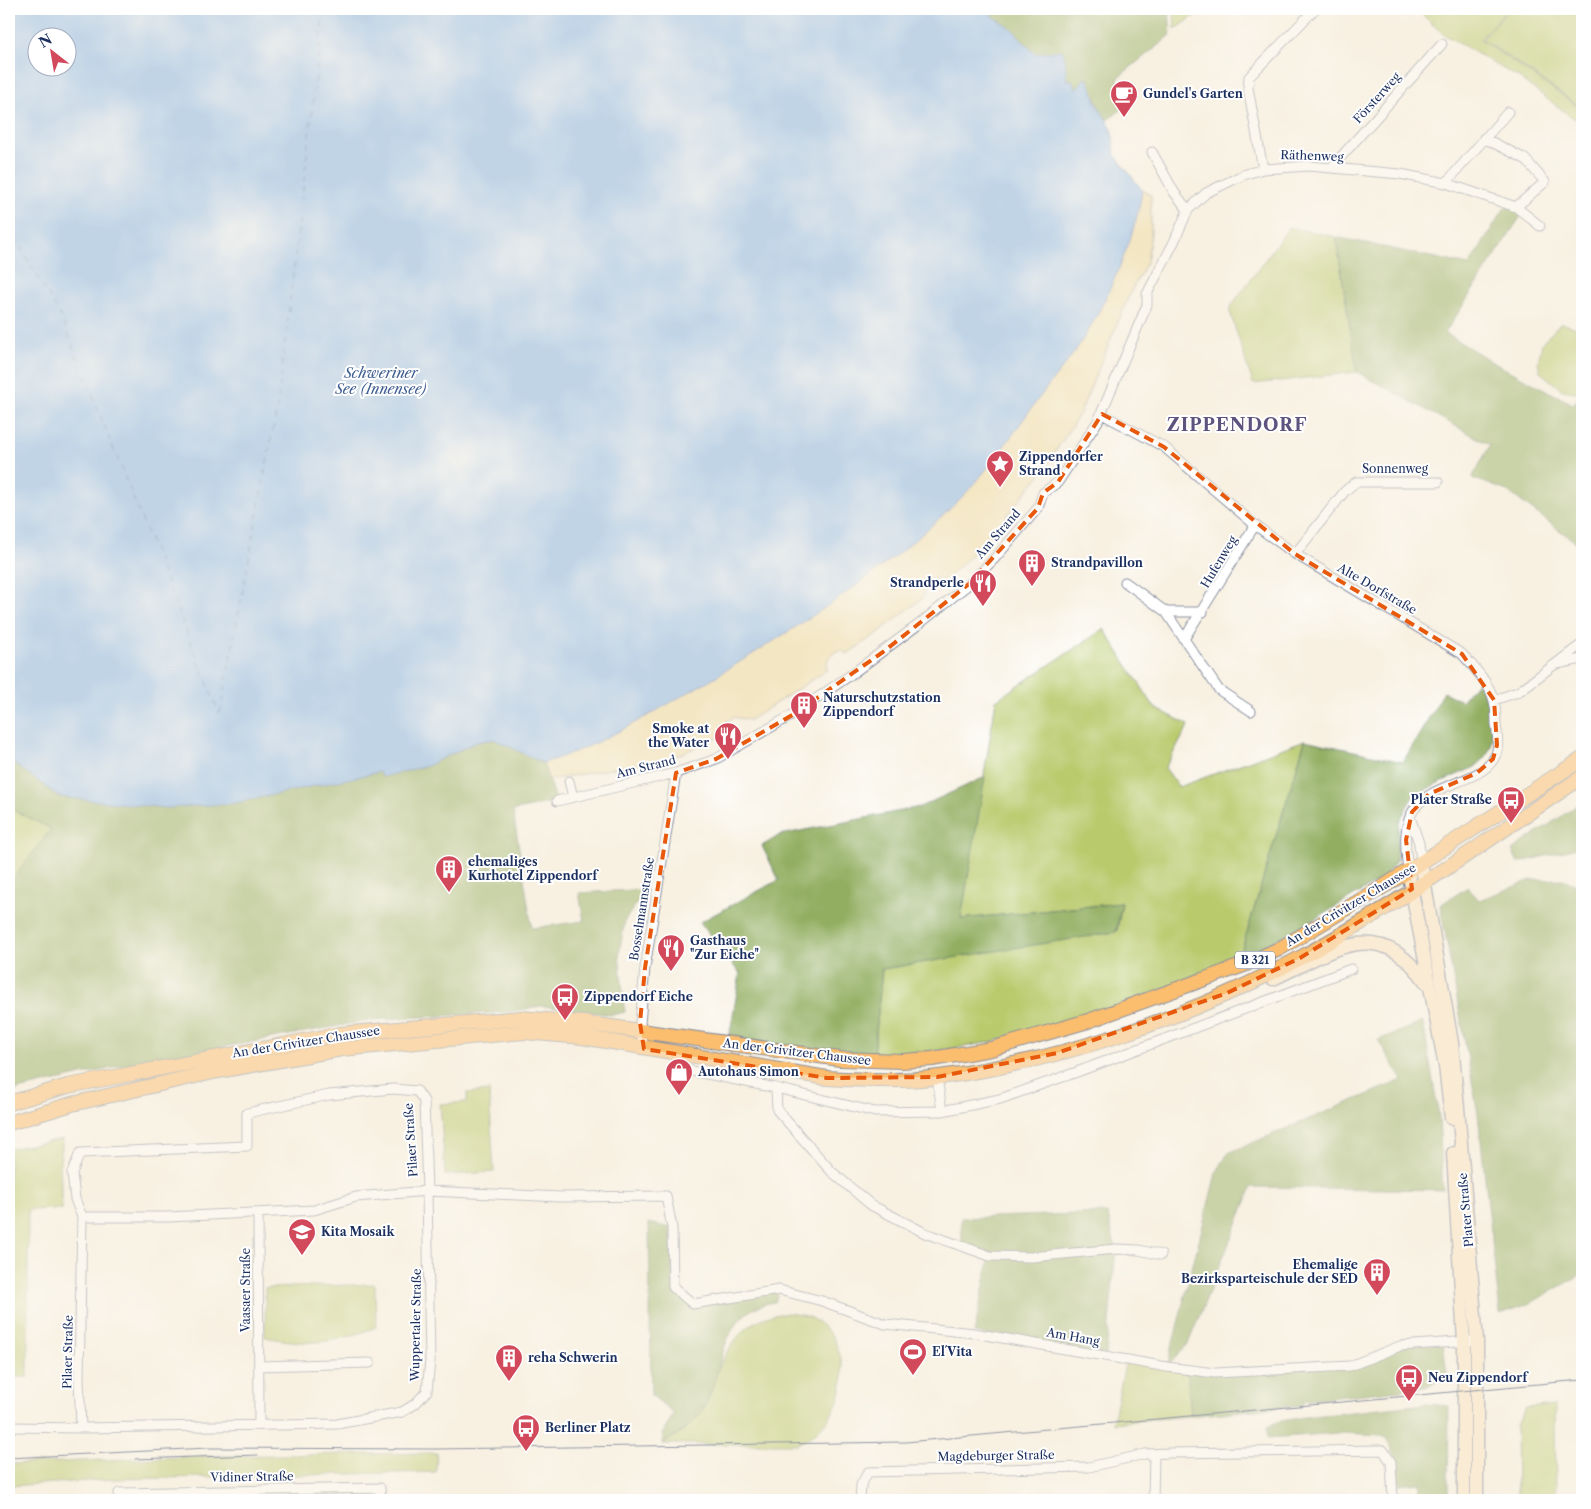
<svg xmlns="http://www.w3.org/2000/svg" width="1591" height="1509" font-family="'Libre Caslon Text',serif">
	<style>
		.green { fill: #b9ca6d; stroke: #6a7c66 }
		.forest { fill: #92ae60; stroke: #566e5f }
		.sand { fill: #eeda9e; stroke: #84847e }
		.water { fill: #7fb2ec; stroke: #4d70a5; fill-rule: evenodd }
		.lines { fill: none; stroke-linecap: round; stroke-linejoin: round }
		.ferry { stroke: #3e5d90; stroke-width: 1; stroke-dasharray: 6 5; stroke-linecap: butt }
		.street-casing { stroke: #8a90a0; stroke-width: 11 }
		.secondary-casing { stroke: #8a90a0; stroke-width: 15 }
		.primary-casing { stroke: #8a90a0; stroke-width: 16 }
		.street { stroke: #fff; stroke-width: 9 }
		.secondary { stroke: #fde5c5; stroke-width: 12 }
		.primary { stroke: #fbbd6e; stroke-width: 14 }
		.tram { stroke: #1b2f5e; stroke-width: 1 }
		.marked { fill: none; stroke: #e8590c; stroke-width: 4; stroke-dasharray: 10 6; stroke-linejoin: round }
		.labels { text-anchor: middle; stroke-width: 4; stroke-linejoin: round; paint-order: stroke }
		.shield { fill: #fff; stroke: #5f6d8e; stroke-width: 1 }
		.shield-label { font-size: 11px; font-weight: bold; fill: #1b2f5e }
		.poi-label { font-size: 12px; font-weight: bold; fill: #1b2f5e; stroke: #fff; text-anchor: start }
		.street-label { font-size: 12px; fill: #1b2f5e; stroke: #fff }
		.water-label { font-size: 14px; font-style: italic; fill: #3e5d90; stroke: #fff }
		.district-label { font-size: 18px; font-weight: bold; letter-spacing: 1px; fill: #5e537e; stroke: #fff }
	</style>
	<rect width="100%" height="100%" fill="#fff"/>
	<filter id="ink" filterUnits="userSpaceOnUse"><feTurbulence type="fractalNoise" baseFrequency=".02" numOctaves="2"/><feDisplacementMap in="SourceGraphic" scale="10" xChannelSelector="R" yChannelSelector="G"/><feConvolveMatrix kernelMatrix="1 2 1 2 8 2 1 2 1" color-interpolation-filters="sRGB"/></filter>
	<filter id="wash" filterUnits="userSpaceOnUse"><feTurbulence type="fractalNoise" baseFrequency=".0096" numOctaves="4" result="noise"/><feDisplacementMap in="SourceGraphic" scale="20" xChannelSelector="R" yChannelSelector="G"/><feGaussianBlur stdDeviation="1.12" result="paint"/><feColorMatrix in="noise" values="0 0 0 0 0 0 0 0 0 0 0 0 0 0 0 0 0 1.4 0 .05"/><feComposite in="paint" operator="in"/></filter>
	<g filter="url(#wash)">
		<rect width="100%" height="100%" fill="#f8f1e2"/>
		<path class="green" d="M1174,9H1204L1175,30Z
			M1416,9H1508L1480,39L1582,109V120L1573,118L1519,78L1443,34Z
			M1509,9H1582V108L1482,39Z
			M1289,227L1336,237L1357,372L1253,384L1229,309Z
			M1561,323L1582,330V393L1562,390L1540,372L1538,362L1542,343Z
			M1104,629L1155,708L1189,725L1165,768L1179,787L1305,740L1239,959C1123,1006 1000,1054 874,1055L882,969L1117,931L1122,903L961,919L996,700Z
			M9,808L52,829L9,884Z
			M489,1091L494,1172L445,1175L440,1104L467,1102V1093Z
			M63,1139L60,1162L62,1209L28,1210V1377H9V1149Z
			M375,1284L376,1327C332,1344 312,1346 265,1337V1288Z
			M788,1313C796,1314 804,1315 811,1318C823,1324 834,1336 838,1349C852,1386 834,1428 797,1444H662C677,1435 694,1425 703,1410C709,1399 710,1388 715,1377C729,1342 748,1315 788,1313Z
			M1126,1359L1187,1369L1191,1416L1113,1423Z
			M1555,1405L1556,1500H1517L1516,1425L1526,1408Z
			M437,1453L436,1472L118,1479L9,1486V1464L207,1456Z"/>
		<path class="forest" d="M994,9H1169L1171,35L1120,76L1118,80L1128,105L1107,120C1097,106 1094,92 1086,77L1076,89L1071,79L1067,81L1065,70L1035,54L1012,29L991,15Z
			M1505,207L1514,209L1521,216L1445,333L1496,364L1573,404L1582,394V547L1507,491L1472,478L1490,445L1357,372L1336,237L1469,265Z
			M1477,682L1491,709L1493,732L1491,747L1485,758L1475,767L1436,784L1412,798L1399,822L1396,861L1383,879L1294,931L1239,959L1305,740L1403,762L1444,692L1461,701Z
			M494,739L543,763L557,801L513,811L532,928L584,921L579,893L647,889L625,920L619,954L625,1012L612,1015L541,1006L510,1012L371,1020L130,1064L9,1092V884L51,829L9,808V760L60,797L235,803L379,772L382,777L426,766L476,742Z
			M985,777L961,919L1122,903L1116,932L882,969L874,1055L729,1039L740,974L700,922L779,880L762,846L780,835L920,807Z
			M1582,802V852L1577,848L1518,863L1512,850Z
			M1562,879L1579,886L1582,891V1274L1529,1304L1500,1314L1478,1114L1440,905L1468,887L1479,900L1531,880Z
			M1423,1022L1439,1116L1443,1190L1252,1187L1188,1344L1167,1367L1216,1173L1228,1153L1402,1080L1378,1040Z
			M1107,1213L1116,1249L1106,1355L974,1333L990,1256L962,1247L961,1218Z
			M649,1223L672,1228L673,1286L693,1304L779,1290L775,1302C718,1310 725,1370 703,1410C694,1425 677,1435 662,1444L663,1433L674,1413L651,1395Z
			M1443,1343L1447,1375L1426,1387L1302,1401L1303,1405L1191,1416L1187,1369L1350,1366L1400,1346Z
			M1427,1404L1449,1406L1448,1500H1420V1482L1399,1484C1398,1465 1396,1450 1383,1435L1340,1433L1268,1438V1427L1276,1422L1304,1417Z"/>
		<path class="sand" d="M1142,190L1151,195V232L1147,262L1131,291L1080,413L1043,471L983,545L943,581L938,578L931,579L923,590L924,597L878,633L847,654L841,650C829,653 826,659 827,670L750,720L733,717L727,721L724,735L671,758L549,780L543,763C597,747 645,717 694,689C785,636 877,578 954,505C990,471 1015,429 1045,390C1056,375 1069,361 1079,345C1104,308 1137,235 1142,190Z"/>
		<path class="water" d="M9,9H994L991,15L1012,29L1035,54L1062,50C1067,62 1065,69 1067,81L1071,79L1076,89L1086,77L1093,90L1096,103L1112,129L1115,155L1142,190C1137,235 1104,308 1079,345C1069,361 1056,375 1045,390C1015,429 990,471 954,505C877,578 785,636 694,689C645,717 597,747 543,763L494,739L476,742L426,766L382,777L379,772L235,803L168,808L60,797L9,760ZM38,38H68V68H38Z"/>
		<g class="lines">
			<path class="ferry" d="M9,228L61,317L219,713
				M220,713L278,403L324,9"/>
		</g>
	</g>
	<g filter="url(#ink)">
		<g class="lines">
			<g class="street-casing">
				<path id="street" d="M1484,138L1525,159L1545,182L1516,207
					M1331,168L1442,44
					M1263,169L1248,88L1249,77L1315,9
					M1446,183L1508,112
					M1188,210L1206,193L1243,175L1263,169L1309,166L1400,174L1446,183L1516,207L1540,226
					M1102,414L1164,447L1255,525L1295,554L1462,654C1474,667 1490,684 1494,701C1496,708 1496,717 1496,724C1497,732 1499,742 1497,751C1489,784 1431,780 1413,811C1402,828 1406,851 1408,871
					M1295,554L1345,491L1356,482H1438
					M1125,582L1166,612H1203
					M1166,612L1184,639
					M1557,664L1582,659
					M1494,700L1518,692L1582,644
					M1251,711L1219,690L1184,639L1255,525
					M569,781L573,797
					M557,801L676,773L716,759L794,714L849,676L918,625L969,584L996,557L1038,508L1043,493L1058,482L1098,421L1147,305V294L1174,242L1188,210L1174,192L1152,152
					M1410,817L1419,843L1421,862
					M644,1049L640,1023L645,968L676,773
					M677,1068L776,1088L875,1112L942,1111L1000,1099L1077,1072L1351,969
					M937,1077L942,1111
					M776,1088L777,1110L831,1171L871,1205L925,1233L990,1256L1031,1257L1116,1249L1139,1250L1161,1255
					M393,1089L417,1091L424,1101L427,1191L356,1197L314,1210L168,1217H82L75,1199L72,1173L80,1153L247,1146V1113L329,1095Z
					M258,1213L259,1425
					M259,1366L370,1363
					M9,1427L81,1428L337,1424L402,1412L415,1404L427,1391L430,1361L427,1191L561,1197L666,1196L672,1228L673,1287L693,1304L779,1290L822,1301L885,1324L974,1333L1167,1367L1215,1373L1350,1366L1400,1346L1470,1341
					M81,1428L79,1379L82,1217
					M119,1500V1493L380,1488L381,1500
					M860,1500L861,1485L868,1472L1089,1467L1145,1454L1170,1453L1383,1450L1391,1462L1393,1500
					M1153,1500L1154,1454"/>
			</g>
			<g class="secondary-casing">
				<path id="secondary" d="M1421,862L1452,1043L1459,1119L1477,1341V1500
					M1408,871L1445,1066L1451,1118
					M1273,979C1334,951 1379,913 1427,984
					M1453,1153L1464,1342V1500"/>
			</g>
			<g class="primary-casing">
				<path id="primary" d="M9,1103L68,1086L340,1034L521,1018L583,1023L840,1059L902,1061L932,1059L991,1049L1088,1021L1244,965L1279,949L1386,885L1582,759
					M9,1123L72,1104L213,1072L342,1049L524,1032L582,1037L827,1078C864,1080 902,1082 939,1077C1061,1061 1190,1017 1298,959C1396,906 1489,839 1582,777"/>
			</g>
			<use href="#street" class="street"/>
			<use href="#secondary" class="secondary"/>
			<use href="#primary" class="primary"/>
			<path class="tram" d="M9,1458L207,1448L437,1449L906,1442L1582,1380
				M135,1459L258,1455"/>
		</g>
	</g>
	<path d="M0 0H1591V1509H0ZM1102,414L1164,447L1295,554L1462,654L1494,700L1497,745L1493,759L1477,773L1429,794L1412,812L1406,840L1412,889L1300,958L1227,993L1057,1053L937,1077L827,1078L644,1049L640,1023L645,968L676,773L716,759L794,714L883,652L969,584L1038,508L1043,493L1058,482Z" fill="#f8f1e2" fill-opacity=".55" fill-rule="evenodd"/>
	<path class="marked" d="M1102,414L1164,447L1295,554L1462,654L1494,700L1497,745L1493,759L1477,773L1429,794L1412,812L1406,840L1412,889L1300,958L1227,993L1057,1053L937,1077L827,1078L644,1049L640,1023L645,968L676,773L716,759L794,714L883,652L969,584L1038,508L1043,493L1058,482Z"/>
	<defs>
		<g id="cafe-pin" transform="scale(1.4375)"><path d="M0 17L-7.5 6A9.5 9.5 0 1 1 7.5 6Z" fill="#d1495b" stroke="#fff"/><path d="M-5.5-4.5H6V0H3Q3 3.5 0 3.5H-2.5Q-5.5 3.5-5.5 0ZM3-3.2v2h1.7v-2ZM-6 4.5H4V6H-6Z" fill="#fff"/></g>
		<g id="sight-pin" transform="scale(1.4375)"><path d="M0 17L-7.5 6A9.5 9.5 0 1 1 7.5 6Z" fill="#d1495b" stroke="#fff"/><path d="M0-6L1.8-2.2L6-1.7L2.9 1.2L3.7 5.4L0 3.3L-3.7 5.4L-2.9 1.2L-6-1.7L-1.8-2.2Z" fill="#fff"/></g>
		<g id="building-pin" transform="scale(1.4375)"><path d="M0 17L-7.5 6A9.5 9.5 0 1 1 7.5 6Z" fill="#d1495b" stroke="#fff"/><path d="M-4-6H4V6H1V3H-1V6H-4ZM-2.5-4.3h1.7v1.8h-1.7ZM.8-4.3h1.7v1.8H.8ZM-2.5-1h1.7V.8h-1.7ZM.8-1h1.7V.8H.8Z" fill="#fff"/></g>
		<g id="restaurant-pin" transform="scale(1.4375)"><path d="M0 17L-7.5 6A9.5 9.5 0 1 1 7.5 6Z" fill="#d1495b" stroke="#fff"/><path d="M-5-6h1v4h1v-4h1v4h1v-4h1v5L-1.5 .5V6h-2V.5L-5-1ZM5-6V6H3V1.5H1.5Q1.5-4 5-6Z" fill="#fff"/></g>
		<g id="bus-pin" transform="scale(1.4375)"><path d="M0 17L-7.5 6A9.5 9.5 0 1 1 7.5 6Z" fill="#d1495b" stroke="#fff"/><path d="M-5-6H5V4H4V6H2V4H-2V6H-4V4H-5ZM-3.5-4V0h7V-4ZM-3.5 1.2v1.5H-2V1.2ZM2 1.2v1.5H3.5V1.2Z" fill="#fff"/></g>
		<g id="shop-pin" transform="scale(1.4375)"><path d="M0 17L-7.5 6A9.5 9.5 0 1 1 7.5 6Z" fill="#d1495b" stroke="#fff"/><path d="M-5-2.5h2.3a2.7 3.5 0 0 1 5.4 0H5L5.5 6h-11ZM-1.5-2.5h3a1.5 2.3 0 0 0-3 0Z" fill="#fff"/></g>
		<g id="school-pin" transform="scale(1.4375)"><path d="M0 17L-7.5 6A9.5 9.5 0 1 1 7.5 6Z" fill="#d1495b" stroke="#fff"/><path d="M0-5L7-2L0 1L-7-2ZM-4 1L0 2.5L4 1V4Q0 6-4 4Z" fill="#fff"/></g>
		<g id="stadium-pin" transform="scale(1.4375)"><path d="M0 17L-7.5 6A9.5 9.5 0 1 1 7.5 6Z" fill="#d1495b" stroke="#fff"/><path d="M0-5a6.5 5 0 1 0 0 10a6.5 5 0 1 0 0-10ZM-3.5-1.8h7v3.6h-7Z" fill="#fff"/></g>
	</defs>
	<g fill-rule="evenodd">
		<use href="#cafe-pin" x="1124" y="94"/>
		<use href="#sight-pin" x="1000" y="464"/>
		<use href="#building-pin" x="1032" y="563"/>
		<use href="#restaurant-pin" x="983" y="583"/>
		<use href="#building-pin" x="804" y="705"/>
		<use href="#restaurant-pin" x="728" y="736"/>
		<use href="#bus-pin" x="1511" y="800"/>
		<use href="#building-pin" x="449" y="869"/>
		<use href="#restaurant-pin" x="671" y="948"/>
		<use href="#bus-pin" x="565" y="997"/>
		<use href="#shop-pin" x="679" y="1072"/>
		<use href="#school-pin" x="302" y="1232"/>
		<use href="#building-pin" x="1377" y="1272"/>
		<use href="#stadium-pin" x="913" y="1352"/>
		<use href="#building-pin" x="509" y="1358"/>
		<use href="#bus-pin" x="1409" y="1378"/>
		<use href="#bus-pin" x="526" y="1428"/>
	</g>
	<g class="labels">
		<rect class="shield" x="1235" y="951.5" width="40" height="17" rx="4"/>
		<g class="shield-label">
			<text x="1255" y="964">B 321</text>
		</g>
		<g class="poi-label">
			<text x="1143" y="98">Gundel's Garten</text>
			<text x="1019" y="461">Zippendorfer<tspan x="1019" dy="14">Strand</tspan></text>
			<text x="1051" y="567">Strandpavillon</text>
			<text x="964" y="587" text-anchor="end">Strandperle</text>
			<text x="823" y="702">Naturschutzstation<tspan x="823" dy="14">Zippendorf</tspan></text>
			<text x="709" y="733" text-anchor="end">Smoke at<tspan x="709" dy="14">the Water</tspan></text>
			<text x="1492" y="804" text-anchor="end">Plater Straße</text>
			<text x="468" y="866">ehemaliges<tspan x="468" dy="14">Kurhotel Zippendorf</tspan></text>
			<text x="690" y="945">Gasthaus<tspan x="690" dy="14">"Zur Eiche"</tspan></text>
			<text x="584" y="1001">Zippendorf Eiche</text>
			<text x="698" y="1076">Autohaus Simon</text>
			<text x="321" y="1236">Kita Mosaik</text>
			<text x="1358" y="1269" text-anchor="end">Ehemalige<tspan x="1358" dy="14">Bezirksparteischule der SED</tspan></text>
			<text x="932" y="1356">El´Vita</text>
			<text x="528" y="1362">reha Schwerin</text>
			<text x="1428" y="1382">Neu Zippendorf</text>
			<text x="545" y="1432">Berliner Platz</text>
		</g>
		<g class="street-label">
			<text transform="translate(1377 98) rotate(-48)" y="4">Försterweg</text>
			<text transform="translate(1312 156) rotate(2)" y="4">Räthenweg</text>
			<text x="1395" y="473">Sonnenweg</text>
			<text transform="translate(998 534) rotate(-49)" y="4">Am Strand</text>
			<text transform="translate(1219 562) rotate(-59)" y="4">Hufenweg</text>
			<text transform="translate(1377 589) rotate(30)" y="4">Alte Dorfstraße</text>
			<text transform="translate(646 767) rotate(-14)" y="4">Am Strand</text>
			<text transform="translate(1351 905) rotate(-31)" y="4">An der Crivitzer Chaussee</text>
			<text transform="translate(642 909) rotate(-81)" y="4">Bosselmannstraße</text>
			<text transform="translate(306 1042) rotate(-9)" y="4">An der Crivitzer Chaussee</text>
			<text transform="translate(797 1052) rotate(7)" y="4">An der Crivitzer Chaussee</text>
			<text transform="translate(411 1140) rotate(-94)" y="4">Pilaer Straße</text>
			<text transform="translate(1466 1210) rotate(-95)" y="4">Plater Straße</text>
			<text transform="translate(246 1290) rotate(-90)" y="4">Vaasaer Straße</text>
			<text transform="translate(416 1325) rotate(-89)" y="4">Wuppertaler Straße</text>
			<text transform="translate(1073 1337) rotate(10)" y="4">Am Hang</text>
			<text transform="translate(68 1352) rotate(-89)" y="4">Pilaer Straße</text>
			<text transform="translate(996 1456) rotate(-1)" y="4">Magdeburger Straße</text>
			<text transform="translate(252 1477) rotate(-1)" y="4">Vidiner Straße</text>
		</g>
		<g class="water-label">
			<text x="381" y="378">Schweriner<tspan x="381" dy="16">See (Innensee)</tspan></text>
		</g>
		<g class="district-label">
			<text x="1237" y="431">ZIPPENDORF</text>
		</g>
	</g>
	<rect width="1591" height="1509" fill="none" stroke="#fff" stroke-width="30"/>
	<g transform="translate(52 52) rotate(329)"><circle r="24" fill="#ffffff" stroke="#a4acbf"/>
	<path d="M0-4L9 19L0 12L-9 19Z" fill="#d1495b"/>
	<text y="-8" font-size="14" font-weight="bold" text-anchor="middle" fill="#1b2f5e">N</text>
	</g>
</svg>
